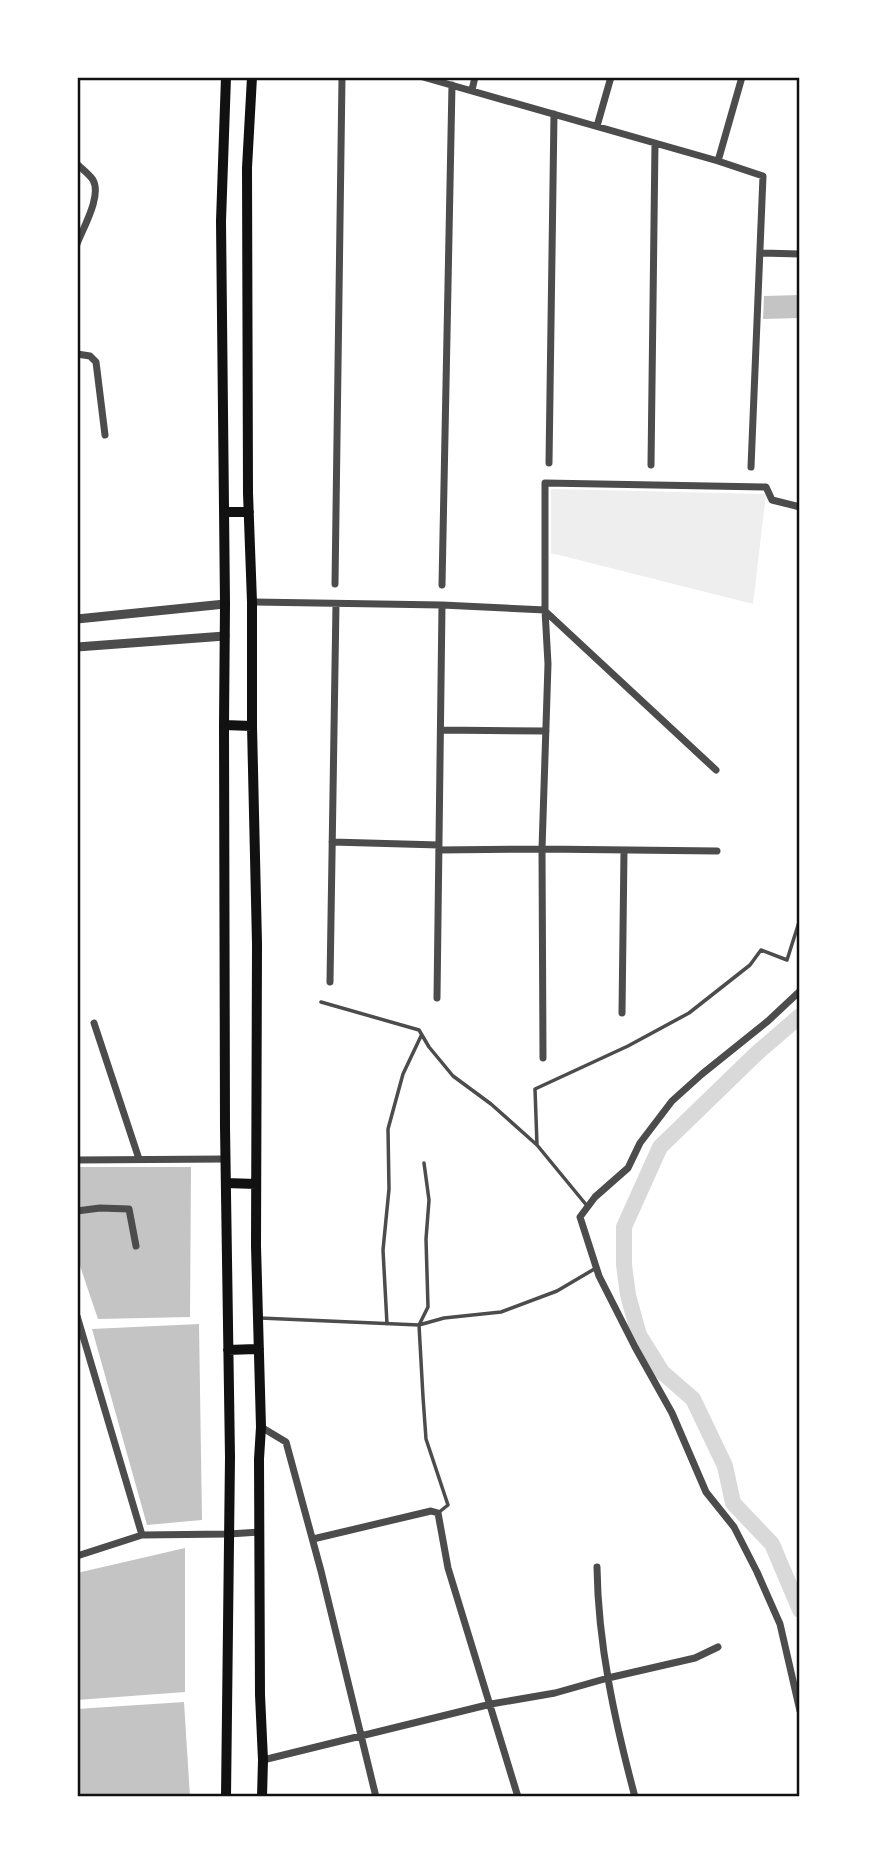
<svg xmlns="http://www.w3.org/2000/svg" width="877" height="1874" font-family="Cabin,sans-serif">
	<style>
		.green { fill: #eee }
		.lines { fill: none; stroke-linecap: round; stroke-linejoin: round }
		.canal { stroke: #d9d9d9; stroke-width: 16 }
		.building { fill: #c4c4c4 }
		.service { stroke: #4c4c4c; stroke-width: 3.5 }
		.minor { stroke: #4c4c4c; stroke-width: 7 }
		.tertiary { stroke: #4c4c4c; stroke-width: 9 }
		.secondary { stroke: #111; stroke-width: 10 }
		.neatline { fill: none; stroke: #111; stroke-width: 2.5 }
	</style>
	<rect width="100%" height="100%" fill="#fff"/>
	<path class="green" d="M551,489L766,494L753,604L551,553Z"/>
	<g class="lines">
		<path class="canal" d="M800,1016L757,1053L660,1147L624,1227V1265L628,1295L639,1335L662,1372L693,1399L725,1466L733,1503L772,1544L800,1610"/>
	</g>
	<path class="building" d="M800,295V318L763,319L764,296Z
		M77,1167H191L190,1317L98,1319L77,1257Z
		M199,1324L202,1520L147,1525L92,1329Z
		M185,1548V1692L77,1700V1573Z
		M184,1702L190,1797H81L77,1784V1709Z"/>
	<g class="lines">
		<path class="service" d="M321,1002L419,1030L429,1047L453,1076L491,1104L537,1145L588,1207
			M537,1145L535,1089L628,1046L689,1013L750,965L761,950L787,960L800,919
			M424,1163L429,1200L426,1239L428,1307L419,1325L423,1397L426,1439L448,1505L438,1513
			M260,1318L419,1325L444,1318L501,1312L557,1291L596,1268
			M387,1324L383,1250L389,1189L388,1129L403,1074L421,1036"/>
		<path class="minor" d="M423,77L718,161L763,176L751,467
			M472,90L475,77
			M597,126L611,77
			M718,161L742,77
			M77,164C82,169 89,174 93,180C102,196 83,228 77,244
			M760,253L800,254
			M77,354L90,356L96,362L105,435
			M549,463L554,114
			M651,465L655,143
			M335,584L342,77
			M442,585L452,85
			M252,602L442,605L545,610
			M545,611L716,770
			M441,730L546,731
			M332,842L439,845
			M439,850L542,849L717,851
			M330,982L336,604
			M800,991L768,1021L702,1074L672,1101L640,1143L628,1168L595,1197L580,1217L599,1276L635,1347L672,1413L706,1492L734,1527L757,1572L780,1624L800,1711
			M437,998L442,605
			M622,1013L624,850
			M94,1023L139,1159
			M543,1058L542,849L548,664L545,610V483L766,487L772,500L800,507
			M77,1160L225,1159
			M77,1211L100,1208L129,1209L136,1246
			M77,1316L142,1535L77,1556
			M261,1427L286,1442L321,1571L376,1797
			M142,1535L229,1534L259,1532
			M313,1539L431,1511L438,1513L448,1568L518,1797
			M597,1567C598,1645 615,1722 635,1797
			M263,1760L491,1704L555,1693L608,1678L695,1658L718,1647"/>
		<path class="tertiary" d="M77,619L225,604
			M77,647L225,636"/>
		<path class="secondary" d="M226,77L221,221L225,604L224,725L225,1127L230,1457L226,1797
			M252,77L247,168L248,493L252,602V726L257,944L256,1246L261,1427L259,1459L260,1695L263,1760L262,1797
			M224,512H249
			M224,725L252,726
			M226,1183L256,1184
			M228,1350L259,1349"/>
	</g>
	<rect width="877" height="1874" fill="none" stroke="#ffffff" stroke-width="158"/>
	<rect x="79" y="79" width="719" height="1716" class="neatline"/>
</svg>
